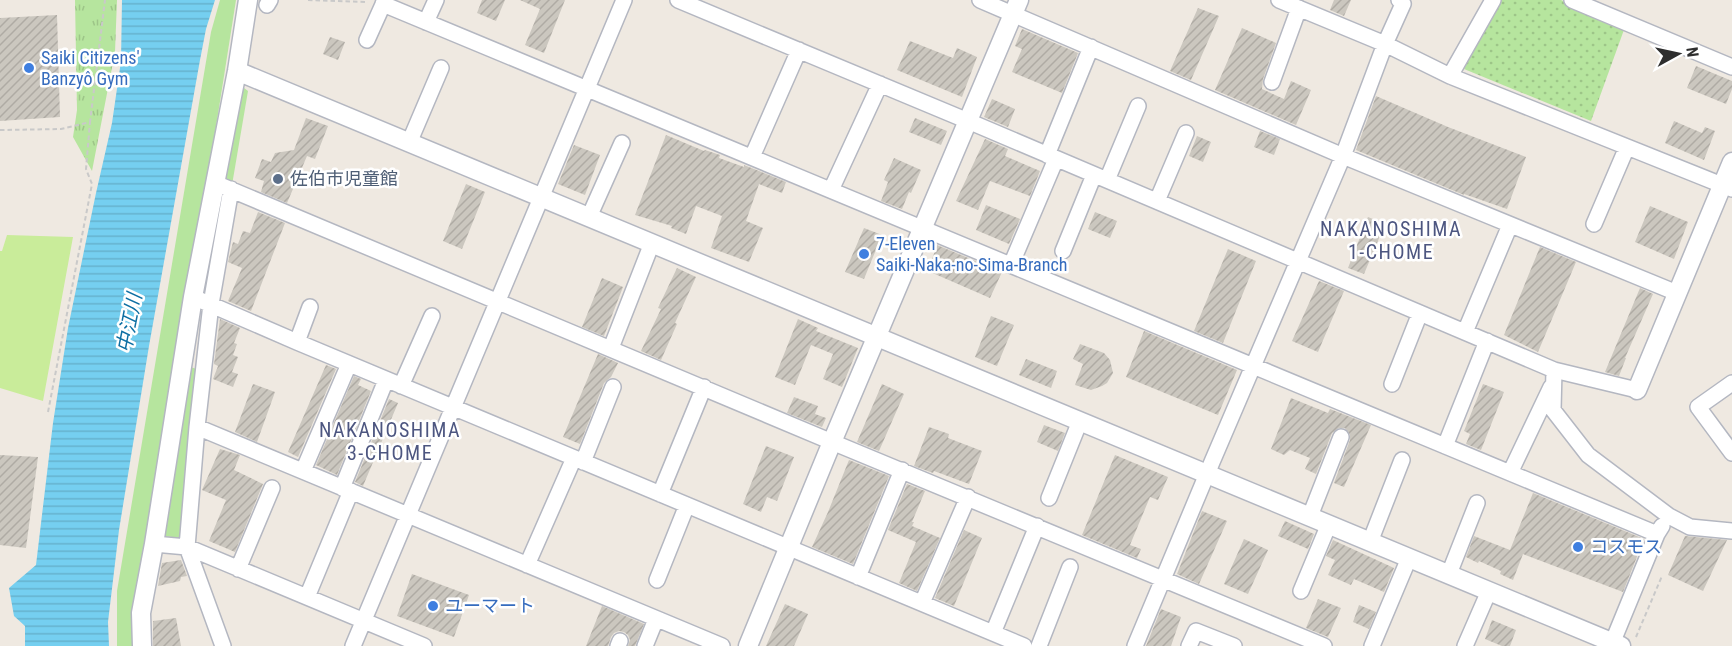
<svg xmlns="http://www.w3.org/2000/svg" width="1732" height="646" font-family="'Roboto Condensed','Noto Sans JP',sans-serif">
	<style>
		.grass { fill: url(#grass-dots) }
		.park { fill: url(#park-tufts) }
		.garden { fill: #b6e59e }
		.pitch { fill: #c9ec9a }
		.water { fill: url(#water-rules) }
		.building { fill: url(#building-hatch) }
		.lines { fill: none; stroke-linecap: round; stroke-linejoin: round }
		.minor-casing { stroke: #b4b7c1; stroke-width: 18 }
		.tertiary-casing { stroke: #b4b7c1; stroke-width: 21 }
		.path { stroke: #c9c9c9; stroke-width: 2; stroke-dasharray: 4.5 3; stroke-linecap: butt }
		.minor { stroke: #fff; stroke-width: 15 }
		.tertiary { stroke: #fff; stroke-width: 18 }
		.shop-dot { fill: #3f7fe0; stroke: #fff; stroke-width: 2 }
		.service-dot { fill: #5c6f8a; stroke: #fff; stroke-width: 2 }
		.labels { text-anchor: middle; stroke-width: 5; stroke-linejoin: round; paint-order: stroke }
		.shop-label { font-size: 18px; fill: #366cbe; stroke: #fff; text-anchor: start }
		.service-label { font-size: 18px; fill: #4e5e75; stroke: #fff; text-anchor: start }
		.neighbourhood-label { font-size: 20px; letter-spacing: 1.5px; fill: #4d5680; stroke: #fff }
		.water-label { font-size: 20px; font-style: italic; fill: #0d6fa3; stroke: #fff }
	</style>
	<defs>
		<pattern id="grass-dots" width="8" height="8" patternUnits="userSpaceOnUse" patternTransform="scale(1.5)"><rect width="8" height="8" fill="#b6e59e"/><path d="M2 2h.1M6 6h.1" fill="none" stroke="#9dc588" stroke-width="1.8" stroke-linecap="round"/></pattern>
		<pattern id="park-tufts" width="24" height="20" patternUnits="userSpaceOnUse" patternTransform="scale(1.5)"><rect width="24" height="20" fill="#b6e59e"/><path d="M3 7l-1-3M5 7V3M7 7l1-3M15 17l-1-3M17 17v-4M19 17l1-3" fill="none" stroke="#9dc588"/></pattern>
		<pattern id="water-rules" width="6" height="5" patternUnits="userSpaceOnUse" patternTransform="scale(1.5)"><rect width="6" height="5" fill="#75cff0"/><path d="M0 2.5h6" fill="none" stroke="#66b2ce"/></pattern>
		<pattern id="building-hatch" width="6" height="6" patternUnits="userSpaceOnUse" patternTransform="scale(1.5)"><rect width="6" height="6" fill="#cbc7bf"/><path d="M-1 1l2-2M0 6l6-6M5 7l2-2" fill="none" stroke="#afaba4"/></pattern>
	</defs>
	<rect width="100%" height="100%" fill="#efe9e1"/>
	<path class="grass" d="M1498,0H1561L1625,27L1591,121L1464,69Z"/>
	<path class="park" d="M75,0H117L115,52L92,171L73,137L77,110Z"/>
	<path class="garden" d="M220,0H236L134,646H117V591L211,32Z
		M244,88L248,91L232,185L222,179L241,92Z
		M190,367L197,369L183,538L162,536Z"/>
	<path class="pitch" d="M7,235L73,237L43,401L0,388V251H2Z"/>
	<path class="water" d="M122,0H215L206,29L200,60L149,346L119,530L108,622L109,646H25V626L14,616L9,588L36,565L53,423L68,328L96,193L112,123L121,61Z"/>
	<path class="building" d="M482,0H505L496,21L477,13Z
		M520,0H565L544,53L525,45L540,9Z
		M1334,0H1351L1344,16L1330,10Z
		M1198,8L1219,16L1191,80L1170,71Z
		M57,15L60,117L0,121V18Z
		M1242,28L1276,43L1263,79L1262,89L1284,99L1291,81L1311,90L1296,125L1215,90Z
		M1022,29L1078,53L1062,93L1012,72L1022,49L1015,46Z
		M330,37L345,42L338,60L323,54Z
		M910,41L953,58L957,48L977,57L962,97L897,70Z
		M1696,66L1732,81V89L1726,104L1687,88Z
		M1376,96L1448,127L1526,157L1507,209L1464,194V195L1356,150Z
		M992,99L1015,109L1008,127L984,117Z
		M306,118L328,126L315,159L307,156L287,203L261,192L264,181L255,178L262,159L271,162L275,153L294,150Z
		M915,118L947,131L941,145L909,132Z
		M1674,121L1702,133L1705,127L1715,131L1704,160L1665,143Z
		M1260,131L1280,139L1274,155L1254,147Z
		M666,135L704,151L705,150L720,155L719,158L744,167V165L786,182L782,193L759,184L746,221L763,228L749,262L711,248L722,216L696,206L686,234L671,228L672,226L635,215Z
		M1197,136L1211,142L1203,162L1189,156Z
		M985,139L1008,149L1005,156L1040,171L1030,196L990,181L978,210L956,201Z
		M574,145L600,155L585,195L558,184Z
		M894,158L921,170L911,193L909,192L902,209L881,201L888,182L884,180Z
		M466,184L485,192L462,249L443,241Z
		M986,205L1020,219L1009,244L976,230Z
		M1650,206L1688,222L1674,259L1635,242Z
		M258,212L285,223L251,311L228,301L242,268L228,262L233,242L238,244L243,231L250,233Z
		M1095,212L1117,221L1110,238L1088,229Z
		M1368,217L1385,224L1364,274L1348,268Z
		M864,228L882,235L864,279L845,272Z
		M937,245L1002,272L990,298L928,271Z
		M1540,247L1576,262L1538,352L1504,335Z
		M1228,249L1256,261L1223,343L1194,331Z
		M677,268L696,277L675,323L677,324L661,360L641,351L661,309L658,308Z
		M602,278L623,287L604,336L582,327Z
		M1319,281L1344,291L1318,352L1292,341Z
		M1640,288L1653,294L1625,358H1626L1619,376L1605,372Z
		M991,316L1014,325L997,366L975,357Z
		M220,319L240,328L234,343L237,344L233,355L238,357L232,372L238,374L233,387L213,379L218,366L214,364Z
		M798,319L818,328L816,331L858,348L842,387L823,379L833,354L811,345L795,385L775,377Z
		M1144,331L1237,370L1218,415L1126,377Z
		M1080,344L1104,353L1110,360L1113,373L1107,383L1102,386L1091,390L1075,385L1083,364L1073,359Z
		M598,354L618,363L611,377L604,383L580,444L563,437Z
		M1026,359L1057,371L1051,388L1019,375Z
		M326,365L336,369L298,457L288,452Z
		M354,376L361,379L358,385L371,391L337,475L316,465Z
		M253,384L275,392L257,442L235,432Z
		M882,384L904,394L879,451L857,442Z
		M1483,384L1504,392L1481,450L1466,444L1470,434L1464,431Z
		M794,397L818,406L815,414L826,418L822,427L787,413Z
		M1291,398L1328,413L1330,409L1371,425L1344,487L1334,483L1350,440V435L1345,428H1339L1332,433L1316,474L1305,469L1310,458L1290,450L1284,455L1271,449Z
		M389,399L398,403L363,486L355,482Z
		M1044,425L1065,433L1058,451L1037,442Z
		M929,427L949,434L948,438L982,451L969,484L934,471L933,473L914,466Z
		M766,446L794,457L777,501L767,497L761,512L743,504Z
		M220,449L240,455L234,470L263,484L235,552L209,541L226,500L202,490Z
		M0,455L38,457L26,548L0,545Z
		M1115,455L1168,477L1158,500L1150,497L1130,545L1141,549L1137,558L1082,535Z
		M849,460L889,476L853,564L812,547L828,512Z
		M907,484L925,491L912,522H914L912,526L940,538L917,591L899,583L916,542L888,530Z
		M1533,493L1644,539L1623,592L1523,554L1513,580L1500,574L1501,571L1479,561L1478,563L1466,557L1474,536L1510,550Z
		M1202,511L1227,521L1199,584L1177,574Z
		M1285,521L1314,534L1308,549L1278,536Z
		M964,530L982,538L954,606L935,598Z
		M1685,536L1727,540L1703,591L1668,575Z
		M1244,539L1268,550L1248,594L1224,584Z
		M1333,540L1394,568L1384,592L1354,579L1351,585L1328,575L1335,560L1326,556Z
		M181,560L187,576L181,577L180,581L158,586L162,563Z
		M412,574L469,595L454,637L397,616Z
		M1318,599L1341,608L1328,637L1306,628Z
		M785,604L808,614L794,646H766Z
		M1359,605L1376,612L1369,629L1353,622Z
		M602,606L644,624L635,646H628L630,640L628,635L624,632L619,631L614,633L611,637L608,646H586Z
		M1161,609L1181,617L1171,646H1146Z
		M176,618L181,646H153V621Z
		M1492,620L1516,630L1510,646H1502L1485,639Z"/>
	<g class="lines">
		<g class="minor-casing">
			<path id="minor" d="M678,0L968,121L1554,370L1637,390
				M980,0L1343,156L1677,293
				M1279,0L1385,44L1450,76L1732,189
				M1572,0L1732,67
				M383,4L1657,534
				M267,5L270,0
				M426,22L436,0
				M367,40L385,0
				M1450,76L1493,0
				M1272,82L1299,8
				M409,143L441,68
				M1047,155L1091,47
				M752,157L799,50
				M1107,180L1138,106
				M215,183L832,442L1324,646
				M831,190L880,84
				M1157,201L1186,133
				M589,217L622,143
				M1594,224L1627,147
				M1063,251L1094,175
				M1011,265L1056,159
				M193,297L297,342L1024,646
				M1465,332L1510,225
				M297,342L310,307
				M611,348L652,243
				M1554,370L1553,410L1588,455L1669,516L1690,527L1732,531
				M1732,383L1698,407L1732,453
				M1392,384L1420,313
				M401,386L432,316
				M197,427L722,646
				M1445,446L1487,341
				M583,462L613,387
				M303,471L349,364
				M1510,473L1551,387
				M342,488L386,380
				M660,494L704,387
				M1049,498L1080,421
				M1310,516L1341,437
				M1370,542L1402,460
				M154,544L187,547L424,646
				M527,565L574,458
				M238,569L272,488
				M1449,574L1477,503
				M858,577L902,470
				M657,580L687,505
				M1301,591L1329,524
				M307,597L351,491
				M922,603L968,497
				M993,633L1037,526
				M223,646L187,547L197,427L211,304L231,189
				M353,646L624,0
				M618,646L620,641
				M645,646L656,619
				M1039,646L1070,567
				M1135,646L1212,462L1343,156L1385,44L1403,4L1399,0
				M1189,646L1196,631L1234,646
				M1372,646L1409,558
				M1465,646L1489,591
				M1611,646L1657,534L1662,526"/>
		</g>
		<g class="tertiary-casing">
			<path id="tertiary" d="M237,71L1621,646
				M1637,390L1732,162
				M142,646L141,613L154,544L193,297L237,71L248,0
				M748,646L832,442L1019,0"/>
		</g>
		<path class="path" d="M308,0L368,2
			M0,130L61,129L90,122L105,0
			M48,412L92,184L86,169L90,122
			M1636,637L1662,576"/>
		<use href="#minor" class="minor"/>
		<use href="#tertiary" class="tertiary"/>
	</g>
	<g class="shop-dot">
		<circle cx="29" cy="68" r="6"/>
		<circle cx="864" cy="254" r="6"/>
		<circle cx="1578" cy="547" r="6"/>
		<circle cx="433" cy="606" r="6"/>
	</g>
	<circle class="service-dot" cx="278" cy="179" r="6"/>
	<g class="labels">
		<g class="shop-label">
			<text x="41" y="64">Saiki Citizens'<tspan x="41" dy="21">Banzyô Gym</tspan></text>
			<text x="876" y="250">7-Eleven<tspan x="876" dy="21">Saiki-Naka-no-Sima-Branch</tspan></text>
			<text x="1590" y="553">コスモス</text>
			<text x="445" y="612">ユーマート</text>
		</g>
		<g class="service-label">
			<text x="290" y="185">佐伯市児童館</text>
		</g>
		<g class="neighbourhood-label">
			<text x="1391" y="236">NAKANOSHIMA<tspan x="1391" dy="23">1-CHOME</tspan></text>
			<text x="390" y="437">NAKANOSHIMA<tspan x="390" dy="23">3-CHOME</tspan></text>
		</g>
		<g class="water-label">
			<text transform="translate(129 323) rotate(-79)" y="7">中江川</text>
		</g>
	</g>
	<g transform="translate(1678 54) rotate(82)" stroke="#ffffff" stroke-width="4.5" paint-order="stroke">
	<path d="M0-4.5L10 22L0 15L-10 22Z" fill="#2e2e2e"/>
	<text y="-9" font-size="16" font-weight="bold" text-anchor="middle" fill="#2e2e2e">N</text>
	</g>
</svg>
